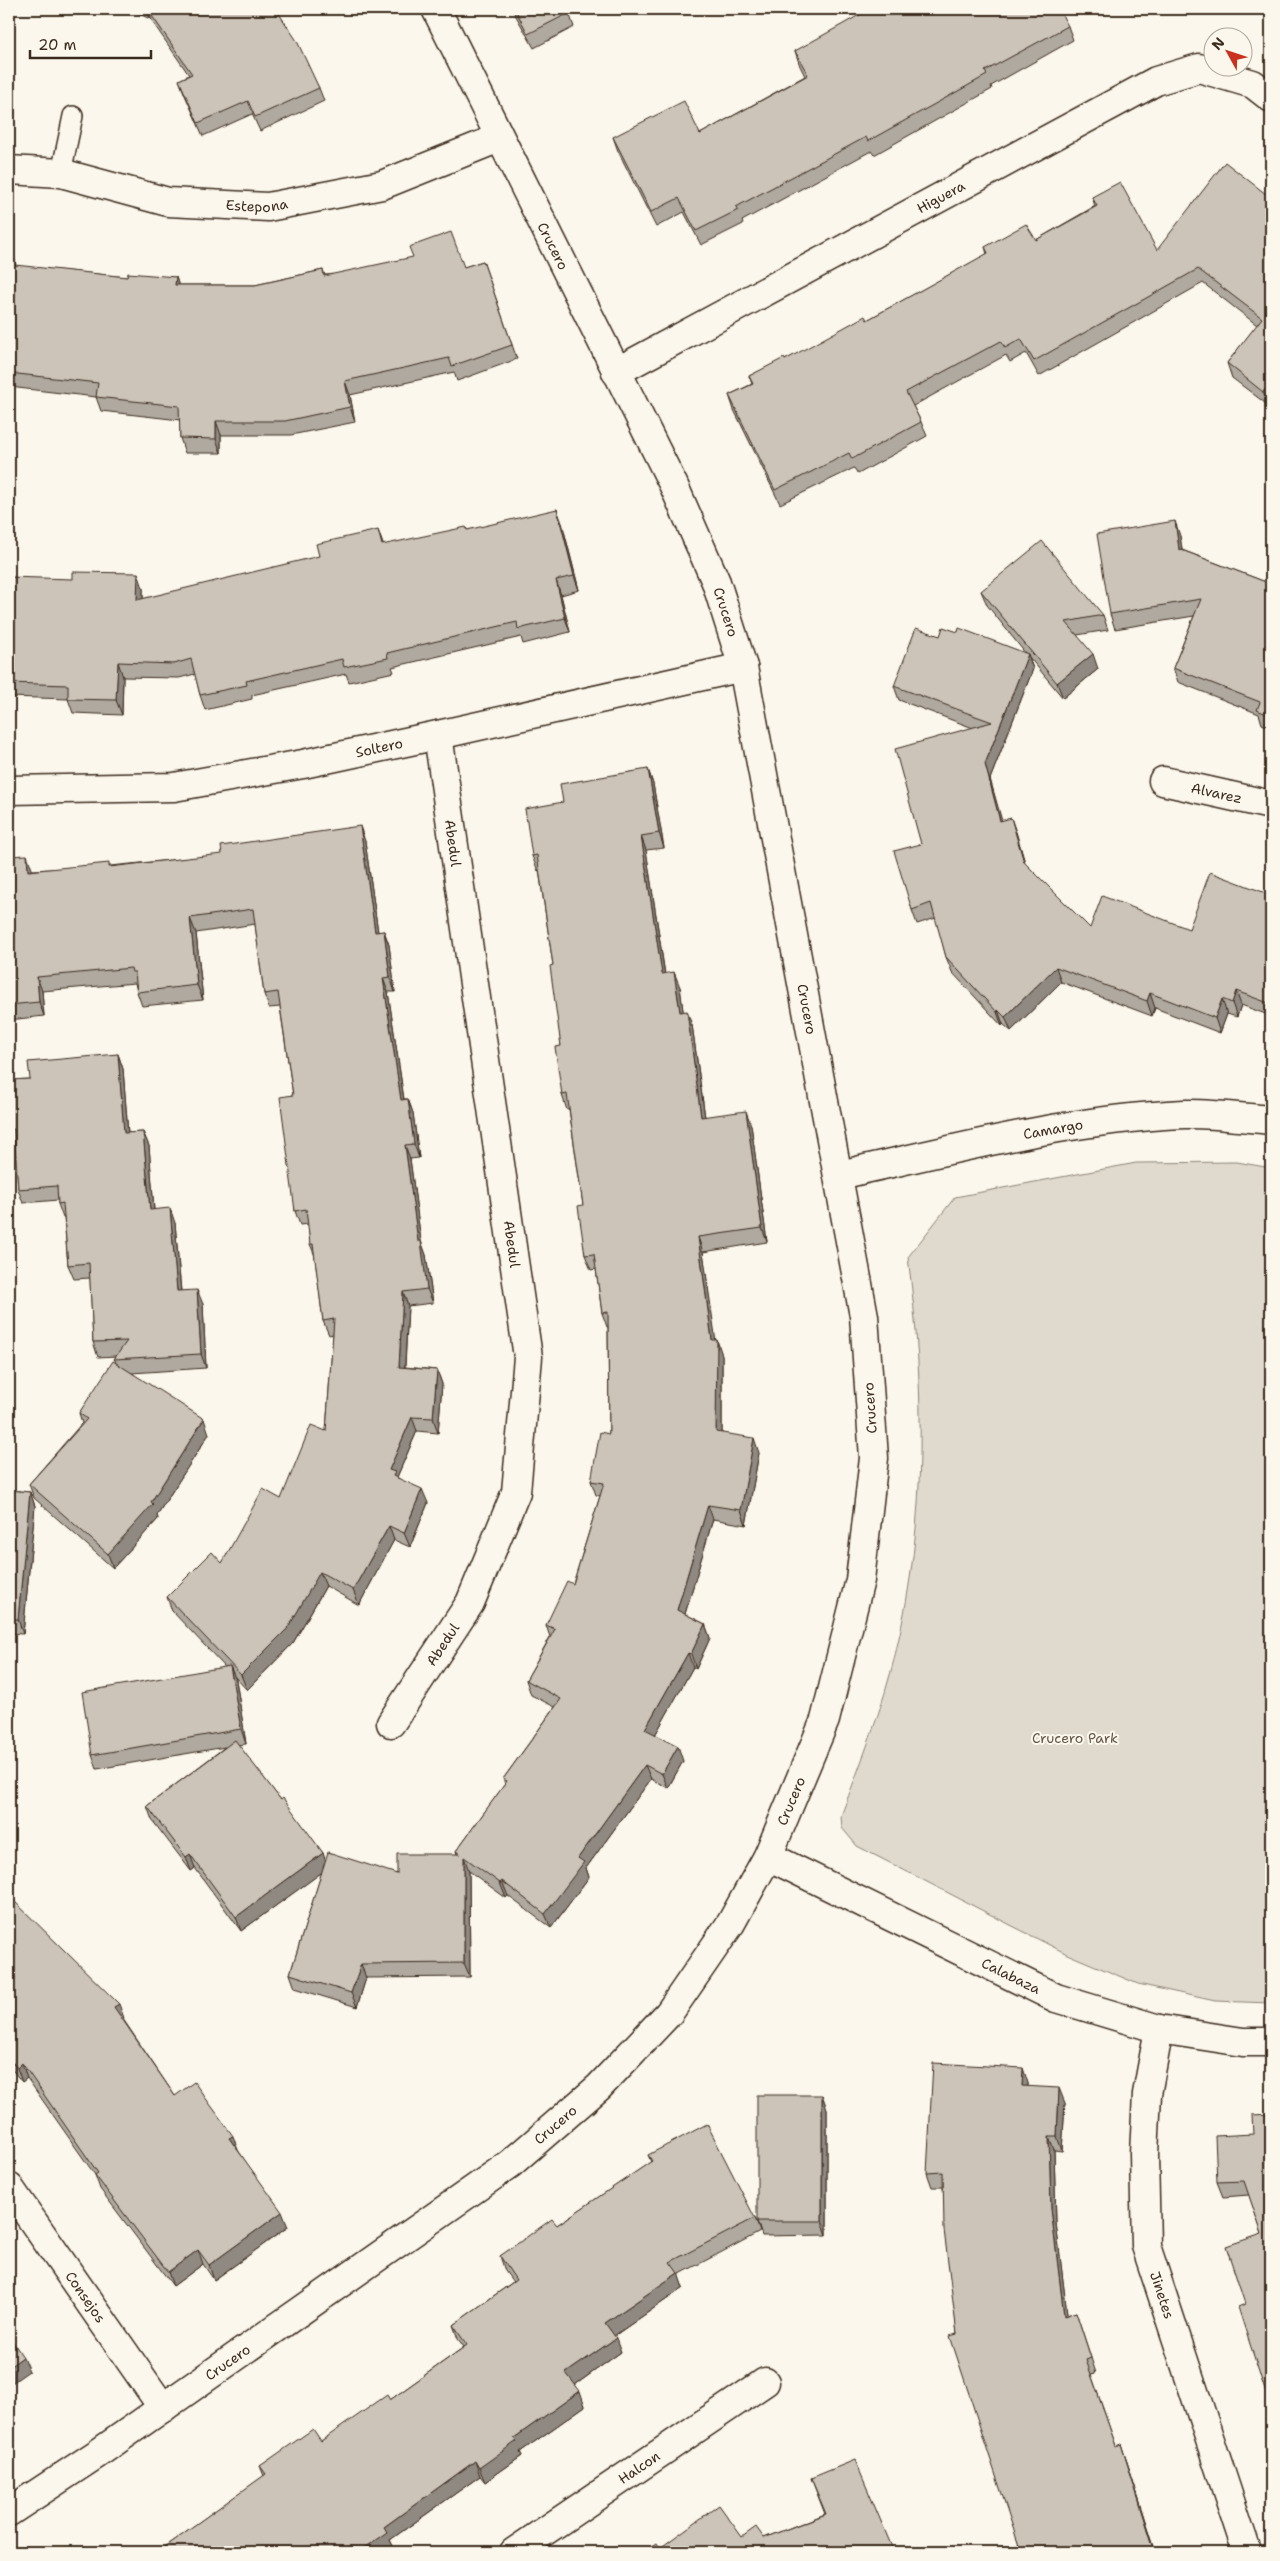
<svg xmlns="http://www.w3.org/2000/svg" width="1280" height="2561" font-family="'Shantell Sans',sans-serif">
	<style>
		.green { fill: #dfd9ce; stroke: #8d8276 }
		.lines { fill: none; stroke-linecap: round; stroke-linejoin: round }
		.lane-casing { stroke: #3b2a1e; stroke-width: 22 }
		.street-casing { stroke: #3b2a1e; stroke-width: 31 }
		.secondary-casing { stroke: #3b2a1e; stroke-width: 31 }
		.lane { stroke: #fbf7ec; stroke-width: 19 }
		.street { stroke: #fbf7ec; stroke-width: 28 }
		.secondary { stroke: #fbf7ec; stroke-width: 28 }
		.wall { fill: #afa99f; stroke: #3b2a1e }
		.shaded-wall { fill: #8f8982; stroke: #3b2a1e }
		.building { fill: #ccc4b9; stroke: #3b2a1e }
		.labels { text-anchor: middle; stroke-width: 4; stroke-linejoin: round; paint-order: stroke }
		.street-label { font-size: 14px; fill: #3b2a1e; stroke: #fbf7ec }
		.park-label { font-size: 14px; fill: #64564a; stroke: #fbf7ec }
	</style>
	<rect width="100%" height="100%" fill="#fbf7ec"/>
	<filter id="ink" filterUnits="userSpaceOnUse"><feTurbulence type="fractalNoise" baseFrequency=".02" numOctaves="2"/><feDisplacementMap in="SourceGraphic" scale="10" xChannelSelector="R" yChannelSelector="G"/><feConvolveMatrix kernelMatrix="1 2 1 2 8 2 1 2 1" color-interpolation-filters="sRGB"/></filter>
	<g filter="url(#ink)">
		<path class="green" d="M1237,1162L1271,1168V2003L1215,2001L1138,1984L1067,1954L857,1846L842,1828L841,1816C861,1762 883,1708 896,1651C927,1522 925,1388 908,1257L955,1197L1136,1163Z"/>
		<g class="lines">
			<g class="lane-casing">
				<path id="lane" d="M61,173L73,116"/>
			</g>
			<g class="street-casing">
				<g id="street">
					<path id="s1" d="M9,170L61,173L168,202L268,207L382,185L499,138"/>
					<path id="s2" d="M616,372L1156,81L1199,68L1253,84L1271,98"/>
					<path id="s3" d="M1163,781L1271,805"/>
					<path id="s4" d="M9,790L174,787L303,764L438,735L743,667"/>
					<path id="s5" d="M839,1175C952,1150 1067,1119 1184,1114C1212,1113 1243,1118 1271,1120"/>
					<path id="s6" d="M391,1723L470,1603L516,1492L528,1357L438,735"/>
					<path id="s7" d="M768,1856L1056,1998L1159,2029L1243,2042H1271"/>
					<path id="s8" d="M1159,2029L1147,2094L1144,2154L1146,2246L1247,2552"/>
					<path id="s9" d="M9,2187L163,2408"/>
					<path id="s10" d="M514,2552L765,2382"/>
				</g>
			</g>
			<g class="secondary-casing">
				<g id="secondary">
					<path id="s11" d="M9,2512L97,2454L510,2164L599,2087L669,2013L731,1923L768,1856L825,1720L860,1580L874,1458L864,1316L743,667L716,582L674,486L436,9"/>
				</g>
			</g>
			<use href="#lane" class="lane"/>
			<use href="#street" class="street"/>
			<use href="#secondary" class="secondary"/>
		</g>
		<path class="wall" d="M129,9H276L319,88L324,101L260,131L252,114L203,136L184,93L179,80L189,75L153,23L151,18L150,19Z
			M512,9H570L568,10L574,27L534,48Z
			M1068,26L1073,40L991,86L992,89L874,155L871,151L742,221L743,224L701,245L684,212L656,227L618,151L613,137L700,134L805,76L800,66L795,51Z
			M1092,197L1157,250L1271,198V403L1269,406L1232,378L1227,363L1257,325L1203,283L1039,376L1026,353L1010,362L1006,355L913,406L921,422L927,436L858,474L854,468L780,504L734,410L729,395L752,384L749,376L785,360L867,320L987,254L985,247L1036,240L1095,206Z
			M9,259L17,266L127,277H176L178,285H255L323,270L325,275L464,267L483,261L517,359L457,381L454,372L350,395L355,422L291,435H221V453H185L180,438V420L101,411L96,397L9,387Z
			M562,523L579,590L561,595L570,632L523,644L521,637L392,667L394,672L349,682L346,674L252,695V699L205,710L200,695L195,674L179,678L123,677L122,715L73,713L68,699L9,697V577L143,588V599L384,545L467,530Z
			M1180,536L1182,550L1271,584V728L1262,724L1259,714L1178,682L1173,668L1194,616L1115,629L1110,614Z
			M981,591L1103,615L1108,630L1077,635L1098,669L1063,698L1029,657L1033,669L990,779L1001,821L1016,832L1025,864L1090,928L1189,929L1271,895V1016L1241,1005L1237,1017L1227,1014L1220,1033L1155,1008L1152,1016L1061,982L1011,1031L1003,1024L1002,1026L952,972L946,957L936,918L917,924L912,910L921,844L973,728L899,700L894,686L940,636L958,632L1026,654L987,605Z
			M648,769L653,784L664,848L646,850L665,974L680,987L683,1011L692,1025L705,1117L751,1125L767,1242L703,1252L715,1340L722,1355V1433L759,1453L746,1525L713,1519L685,1614L705,1624L710,1638L696,1669L693,1667L655,1735L683,1761L668,1788L651,1779L586,1868L589,1877L551,1928L508,1896L506,1898L469,1871L470,1977L366,1978L357,2007L295,1988L290,1974L322,1872L241,1931L195,1868L191,1871L152,1820L147,1806L225,1747L97,1769L92,1755L225,1667L172,1611L167,1597L222,1563L281,1499L326,1431L333,1334L329,1335L323,1321L315,1256L310,1244L308,1224L300,1225L295,1211L293,1095L280,1007L269,1008L264,994L255,924L196,933L203,1000L142,1006L137,992L135,983L42,991L44,1016L9,1020V856L32,870L110,866L365,841L378,932L384,931L389,945L395,992H388L404,1099H408L413,1113L419,1158L410,1159L421,1241L426,1255L433,1303L408,1306L405,1367L437,1370L442,1384L438,1433L417,1431L397,1477L428,1503L410,1547L394,1540L359,1605L326,1586L293,1643L247,1690L234,1676L236,1680L246,1744L238,1745L281,1800L323,1853L325,1861L397,1874L457,1854L456,1851L505,1784L503,1779L555,1707L531,1695L526,1680L550,1637L546,1625L573,1584L600,1496L596,1495L591,1481L609,1434L608,1327H607L602,1313L596,1269L591,1270L585,1255L583,1205L569,1109L567,1110L562,1095L561,1046L553,965L539,870L538,871L532,856L563,802Z
			M118,1054L123,1069L128,1133L143,1132L149,1146L154,1210L175,1223L181,1291L203,1304L206,1368L132,1373L209,1434L157,1515L158,1519L113,1568L34,1498L29,1484L82,1423L79,1413L116,1362L114,1359L117,1356L98,1357L93,1342L90,1278L74,1279L68,1265L64,1218H63L58,1204V1200L23,1203L18,1189L15,1144L9,1145V1080L30,1079Z
			M9,1490L30,1492L35,1506L23,1634L9,1633Z
			M9,1896L124,2018L123,2019L175,2096L238,2150L288,2227L214,2280L203,2264L173,2286L100,2189L95,2175L27,2078L22,2082L9,2066Z
			M1028,2083V2087L1065,2103L1062,2151L1054,2150L1056,2223L1067,2315L1076,2312L1096,2373L1091,2374L1116,2446L1126,2459L1156,2552H1021L957,2334L943,2187H932L927,2173Z
			M822,2095L827,2109V2235L762,2236L757,2221Z
			M1271,2114V2409L1245,2304L1262,2234L1249,2195L1223,2197L1217,2182L1253,2134Z
			M648,2155L755,2218L760,2232L678,2275L683,2288L614,2336L621,2352L575,2385L585,2406L520,2452L522,2456L485,2482L480,2476L390,2540L393,2546L384,2552H157L264,2476L260,2466L321,2441L390,2400L464,2347L458,2339L453,2325L513,2282L505,2271L500,2256L557,2225L651,2162Z
			M811,2478L894,2552L660,2548L742,2537L764,2538L825,2514Z"/>
		<path class="shaded-wall" d="M146,9H155L148,10L151,18L150,19Z
			M176,277L181,292L175,285Z
			M345,381L350,395L355,422L350,407Z
			M1271,382V403L1269,406L1263,392Z
			M216,421L221,435V453L216,439Z
			M557,509L562,523L579,590L574,576Z
			M1175,521L1180,536L1184,563L1179,549Z
			M378,530L383,544L387,560L382,545Z
			M138,573L143,588V614L137,600Z
			M556,580L561,595L570,632L565,618Z
			M1028,654L1033,669L990,779L1006,835L1000,821L985,764Z
			M1093,654L1098,669L1063,698L1057,683Z
			M118,662L123,677L122,715L116,700Z
			M648,769L653,784L664,848L659,833Z
			M1011,818L1016,832L1029,876L1024,862Z
			M360,826L365,841L380,946L375,932Z
			M641,836L646,850L667,989L662,974Z
			M27,855L32,869L34,885L28,871Z
			M190,918L196,933L203,1000L197,985Z
			M384,931L389,945L395,992L390,977Z
			M1056,967L1061,982L1011,1031L1005,1017Z
			M674,972L680,987L685,1026L680,1012Z
			M37,977L42,991L44,1016L39,1002Z
			M383,978L388,992L406,1114L401,1100Z
			M1236,991L1241,1005L1237,1017L1232,1003Z
			M1150,993L1155,1008L1152,1016L1147,1001Z
			M1222,999L1227,1014L1220,1033L1215,1018Z
			M998,1010L1003,1024L1002,1026L997,1012Z
			M687,1011L692,1025L707,1132L701,1117Z
			M118,1054L123,1069L129,1148L124,1133Z
			M408,1099L413,1113L419,1158L414,1144Z
			M746,1111L751,1125L767,1242L762,1228Z
			M143,1132L149,1146L155,1224L150,1210Z
			M405,1145L410,1159L421,1241L426,1255L433,1303L427,1289L418,1241Z
			M170,1208L175,1223L182,1305L177,1291Z
			M698,1237L703,1252L717,1349V1340L722,1355V1447L716,1432L712,1340Z
			M197,1290L203,1304L206,1368L201,1354Z
			M403,1292L408,1306L404,1381L399,1367Z
			M437,1370L442,1384L438,1433L433,1418Z
			M412,1417L417,1431L397,1477L400,1486L398,1491L389,1470Z
			M204,1419L209,1434L157,1515L158,1519L113,1568L108,1554L151,1502Z
			M754,1438L759,1453L746,1525L741,1510Z
			M422,1489L428,1503L410,1547L404,1533Z
			M30,1492L35,1506L23,1634L18,1619Z
			M708,1505L713,1519L682,1624L677,1610Z
			M389,1526L394,1540L359,1605L353,1590Z
			M320,1572L326,1586L293,1643L247,1690L241,1675Z
			M705,1624L710,1638L696,1669L691,1654Z
			M688,1653L693,1667L650,1744L645,1729Z
			M230,1666L236,1680L246,1744L241,1729Z
			M678,1746L683,1761L668,1788L662,1774Z
			M645,1765L651,1779L586,1868L589,1877L551,1928L545,1914L578,1858Z
			M323,1853L328,1868L241,1931L236,1917Z
			M190,1854L195,1868L191,1871L186,1857Z
			M464,1857L469,1871L470,1977L464,1963Z
			M502,1881L508,1896L506,1898L500,1883Z
			M361,1964L366,1978L357,2007L351,1993Z
			M119,2004L124,2018L120,2022L114,2007Z
			M22,2063L27,2078L22,2082L17,2068Z
			M1023,2068L1028,2083L1027,2101L1022,2086Z
			M1059,2088L1065,2103L1062,2151L1057,2136Z
			M822,2095L827,2109V2235L822,2221Z
			M233,2136L238,2150L229,2138Z
			M1049,2136L1054,2150L1056,2223L1069,2330L1064,2316L1051,2209Z
			M282,2212L288,2227L214,2280L209,2265Z
			M198,2250L203,2264L173,2286L168,2272Z
			M678,2273L683,2288L611,2338L605,2323Z
			M616,2338L621,2352L572,2387L566,2373Z
			M23,2357L29,2371L9,2385V2367Z
			M580,2391L585,2406L520,2452L522,2456L485,2482L479,2468L514,2438Z
			M1121,2444L1126,2459L1156,2552H1155Z
			M475,2461L480,2476L390,2540L393,2546L384,2552H358L384,2527Z"/>
		<path class="building" d="M150,9H276L297,41L319,88L255,117L248,101L198,123L179,80L192,74L148,10Z
			M515,9H567L569,13L528,34Z
			M870,9H1059L1068,26L985,71L987,75L868,141L866,137L736,207L738,210L696,231L679,198L651,212L613,137L684,101L700,134L808,75L795,51Z
			M1225,162L1271,198V382L1263,392L1227,363L1262,318L1198,269L1034,361L1021,339L1005,348L1001,341L906,392L921,422L852,459L849,453L775,490L729,395L753,384L749,376L784,358L785,360L865,316L867,320L988,253L985,247L1026,224L1036,240L1097,206L1092,197L1120,182L1157,250Z
			M451,232L464,267L483,261L512,345L452,366L449,358L345,381L350,407L285,421H216V439L180,438L179,406L96,397L98,383L9,373V259H15V265L127,277L128,273L176,277L175,285H255L323,270L324,276L413,257L409,247Z
			M557,509L574,576L556,580L565,618L518,629L517,622L387,653L388,658L344,667L342,659L246,681L247,685L200,695L191,659L174,664L118,662L116,700L68,699V685L9,683V577L73,579V572L138,573L137,600L319,556L316,544L378,530L382,545L466,527L467,530Z
			M1175,521L1179,549L1271,584V716L1257,710L1260,702L1173,668L1201,599L1110,614L1097,534Z
			M1042,541L1103,615L1066,622L1093,654L1057,683L981,591Z
			M943,627L958,632L959,628L1028,654L985,764L1000,821L1011,818L1024,862L1090,928L1102,896L1189,929L1210,872L1271,895V1004L1236,991L1232,1003L1222,999L1215,1018L1150,993L1147,1001L1056,967L1005,1017L998,1010L997,1012L946,957L931,903L912,910L894,851L921,844L895,749L992,722L894,686L916,628L940,636Z
			M648,769L659,833L641,836L662,974L674,972L680,1012L687,1011L701,1117L746,1111L762,1228L698,1237L712,1340H717L716,1432L754,1438L741,1510L708,1505L677,1610L705,1624L691,1654L688,1653L645,1729L678,1746L662,1774L645,1765L578,1858L584,1862L545,1914L502,1881L500,1883L464,1857V1963L361,1964L351,1993L290,1974L328,1852L397,1874V1854H460L456,1851L507,1781L503,1779L561,1699L526,1680L555,1629L546,1625L567,1581L573,1584L604,1483L591,1481L600,1432L609,1434L608,1312L602,1313L594,1254L585,1255L578,1206L583,1205L567,1094L562,1095L555,1047L561,1046L550,966L553,965L537,855L532,856L525,809L563,802L560,784Z
			M360,826L375,932L384,931L390,977L383,978L401,1100L408,1099L414,1144L405,1145L418,1241H421L427,1289L403,1292L399,1367L437,1370L433,1418L412,1417L389,1470L395,1472L393,1476L422,1489L404,1533L389,1526L353,1590L320,1572L288,1628L241,1675L167,1597L212,1552L222,1563L263,1489L281,1499L311,1425L326,1431L334,1319L323,1321L313,1244H310L306,1209L295,1211L280,1097L293,1095L278,992L264,994L253,909L190,918L197,985L137,992L135,972H132L131,968L37,977L39,1002L9,1005V856L27,855L28,871L109,863V867L222,854L221,846Z
			M118,1054L124,1133L143,1132L150,1210L170,1208L177,1291L197,1290L201,1354L114,1359L127,1341L93,1342L89,1263L68,1265L63,1203L58,1204L57,1186L18,1189L14,1129L9,1130V1080L30,1079L28,1062Z
			M113,1361L204,1419L151,1502L153,1504L108,1554L29,1484L87,1419L79,1413Z
			M9,1490L30,1492L18,1619H9Z
			M230,1666L241,1729L92,1755L82,1692Z
			M235,1740L281,1800L283,1798L323,1853L236,1917L190,1854L186,1857L147,1806Z
			M9,1896L119,2004L114,2007L175,2096L194,2082L233,2136L229,2138L282,2212L209,2265L198,2250L168,2272L95,2175L98,2173L22,2063L17,2068L9,2058Z
			M933,2063L1023,2068L1022,2086L1059,2088L1057,2136H1049L1051,2209L1064,2316L1076,2312L1091,2358L1086,2360L1116,2446L1121,2444L1155,2552H1021L950,2336L957,2334L944,2230L943,2172L927,2173Z
			M757,2095H822V2221H757Z
			M1271,2114V2409L1238,2307L1245,2304L1226,2246L1262,2234L1244,2181L1217,2182L1215,2136L1253,2134L1252,2115Z
			M707,2124L755,2218L670,2262L678,2273L605,2323L616,2338L566,2373L580,2391L514,2438L517,2441L479,2468L475,2461L384,2527L387,2532L358,2552H157L266,2474L260,2466L313,2429L321,2441L387,2395L390,2400L467,2345L453,2325L516,2280L500,2256L552,2219L557,2225L652,2161L648,2155Z
			M9,2336L23,2357L9,2367Z
			M855,2460L894,2552H643L657,2543L660,2548L719,2505L742,2537L756,2527L764,2538L826,2514L811,2478Z"/>
	</g>
	<g class="labels">
		<g class="street-label">
			<text dy="5" stroke="none"><textPath href="#s2" startOffset="369">Higuera</textPath></text>
			<text dy="5" stroke="none"><textPath href="#s1" startOffset="252">Estepona</textPath></text>
			<text transform="translate(553 246) rotate(63)" y="5">Crucero</text>
			<text transform="translate(726 612) rotate(72)" y="5">Crucero</text>
			<text dy="5" stroke="none"><textPath href="#s4" startOffset="374">Soltero</textPath></text>
			<text dy="5" stroke="none"><textPath href="#s3" startOffset="55">Alvarez</textPath></text>
			<text transform="translate(453 843) rotate(82)" y="5">Abedul</text>
			<text transform="translate(807 1009) rotate(79)" y="5">Crucero</text>
			<text dy="5" stroke="none"><textPath href="#s5" startOffset="219">Camargo</textPath></text>
			<text transform="translate(512 1244) rotate(82)" y="5">Abedul</text>
			<text transform="translate(870 1408) rotate(-94)" y="5">Crucero</text>
			<text dy="5" stroke="none"><textPath href="#s6" startOffset="94">Abedul</textPath></text>
			<text dy="5" stroke="none"><textPath href="#s11" startOffset="1075">Crucero</textPath></text>
			<text dy="5" stroke="none"><textPath href="#s7" startOffset="271">Calabaza</textPath></text>
			<text dy="5" stroke="none"><textPath href="#s11" startOffset="670">Crucero</textPath></text>
			<text dy="5" stroke="none"><textPath href="#s8" startOffset="270">Jinetes</textPath></text>
			<text dy="5" stroke="none"><textPath href="#s9" startOffset="134">Consejos</textPath></text>
			<text dy="5" stroke="none"><textPath href="#s11" startOffset="265">Crucero</textPath></text>
			<text dy="5" stroke="none"><textPath href="#s10" startOffset="151">Halcon</textPath></text>
		</g>
		<g class="park-label">
			<text x="1075" y="1743">Crucero Park</text>
		</g>
	</g>
	<rect width="1280" height="2561" fill="none" stroke="#fbf7ec" stroke-width="30"/>
	<rect x="15" y="15" width="1250" height="2531" fill="none" stroke="#3b2a1e" stroke-width="2" filter="url(#ink)"/>
	<g transform="translate(1228 52) rotate(310)"><circle r="24" fill="#fbf7ec" stroke="#aea59a"/>
	<path d="M0-4L9 19L0 12L-9 19Z" fill="#c8321e"/>
	<text y="-8" font-size="14" font-weight="bold" text-anchor="middle" fill="#3b2a1e">N</text>
	</g>
	<path d="M30 50v8h121v-8" fill="none" stroke="#3b2a1e" stroke-width="2.5"/>
	<text x="38" y="50" font-size="15" fill="#3b2a1e" stroke="#fbf7ec" stroke-width="4" paint-order="stroke">20 m</text>
</svg>
